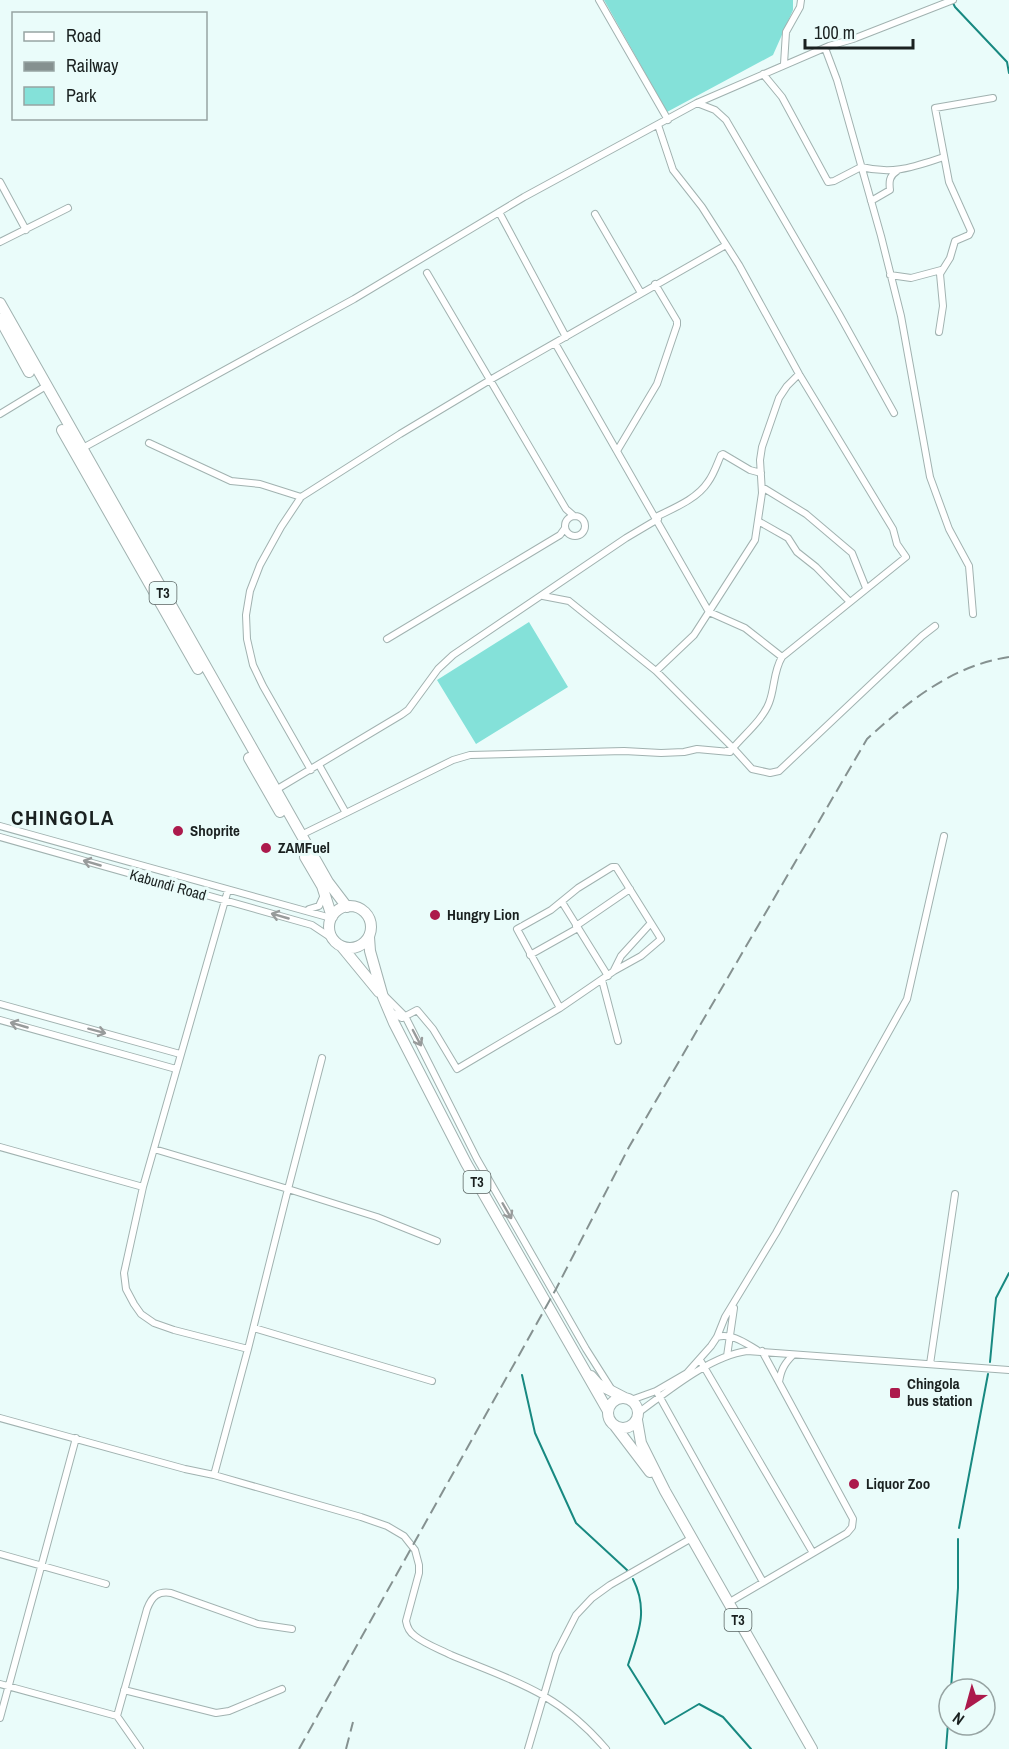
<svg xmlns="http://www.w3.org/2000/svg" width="1009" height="1749" font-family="'Archivo Narrow',sans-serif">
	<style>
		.green { fill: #84e1d9 }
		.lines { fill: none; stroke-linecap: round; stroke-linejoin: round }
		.stream { stroke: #188981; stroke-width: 2 }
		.minor-casing { stroke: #a1b2b0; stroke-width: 8 }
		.trunk-casing { stroke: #a1b2b0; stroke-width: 12 }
		.minor { stroke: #fff; stroke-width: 6 }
		.trunk { stroke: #fff; stroke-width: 10 }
		.rail { stroke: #859190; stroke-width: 2; stroke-dasharray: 12 6; stroke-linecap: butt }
		.oneway { stroke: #989b9b }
		.poi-dot { fill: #ac1a4c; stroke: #eafcfa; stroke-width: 2 }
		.labels { text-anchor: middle; stroke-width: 6; stroke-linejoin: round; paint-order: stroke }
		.shield { fill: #eafcfa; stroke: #586361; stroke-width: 1.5 }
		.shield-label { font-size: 14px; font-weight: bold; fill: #1a2120 }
		.poi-label { font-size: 15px; font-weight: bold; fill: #1a2120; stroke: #eafcfa; text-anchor: start }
		.street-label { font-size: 15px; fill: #1a2120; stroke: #eafcfa }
		.district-label { font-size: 21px; font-weight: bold; letter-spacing: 1.5px; fill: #1a2120; stroke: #eafcfa }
	</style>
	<rect width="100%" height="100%" fill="#eafcfa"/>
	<path class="green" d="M604,0H793V10L773,55L667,112Z
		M529,622L568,687L476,744L437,680Z"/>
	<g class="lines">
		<path class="stream" d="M953,3L955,7L1007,62L1009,73
			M990,1362L996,1298L1009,1273
			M522,1375L535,1433L576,1523L627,1570
			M959,1528L988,1374
			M633,1579C649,1611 638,1634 628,1665L665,1724L699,1704L723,1717L751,1749
			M951,1689L958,1588V1539
			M946,1749L949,1711"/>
		<g class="minor-casing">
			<path id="minor" d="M599,0L668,120
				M825,48L837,80L881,236L901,316L930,477L949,529L969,566L973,614
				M784,64L786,32L800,7L801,0
				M763,74L782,97L828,182L834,181L861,167C894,175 913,167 944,157
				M697,103L715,110L726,120L839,314L894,413
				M658,125L673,170L702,207L739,265L799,374L893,529L897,544L906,557L782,657C773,672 775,688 769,703C763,719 745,734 733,748L727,751
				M0,182L26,230
				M871,201L890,190C889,182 889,176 897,171
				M499,212L566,337
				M595,214L641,293
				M0,242L68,208
				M427,273L566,509L574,516
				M890,275L911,278L941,270
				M939,332L943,306L940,274L950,258L955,241L969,235L971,231L949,182L935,108L993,98
				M555,343L709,612L745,628L782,657
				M0,414L46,386
				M149,443L231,481L260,484L301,497
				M81,449L354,299L524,197L697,103L829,46L853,39L953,0
				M617,451L657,384L677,325V321L655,284
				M762,487L806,514L852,553L866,588
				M565 526a10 10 0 1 1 20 0a10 10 0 1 1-20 0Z
				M656,517C674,508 697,499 708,482C714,474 717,464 721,455L723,454L750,470L761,473
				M758,521L788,538L797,552L816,567L849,601
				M543,596L569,601L656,671L733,748L752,769L770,773L779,771L922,636L935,626
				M387,639L560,535L565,528
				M656,671L694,635L755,540L762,493L760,460L762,447L779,398L787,386L799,374
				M319,765L346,813L453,760L470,755L624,751L661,753L684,752L697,749L730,752
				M311,770L263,686L253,665L247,639L246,615L250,591L260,565L281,527L301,497L400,434L490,380L726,245
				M274,791L401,715L408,710L438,669L453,655L626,538L658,519
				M0,826L331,918
				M301,835L346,813
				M0,837L312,925L333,939
				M228,890L143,1187L124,1273L126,1289L134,1304L141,1314L154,1323L174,1330L248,1349
				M562,902L608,976
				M309,909L319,906L324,895
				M576,926L630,889
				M530,955L578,928
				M614,970L621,956L650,924
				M602,980L618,1041
				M386,997L405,1016L477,1159L586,1349L612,1390
				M0,1004L180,1054
				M389,1011L402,1018L417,1010L433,1029L457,1069L560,1008L614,971L641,956L661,939L616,867H612L578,888L551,910L517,929L560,1008
				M0,1020L176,1069
				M322,1058L288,1189L377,1217L437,1241
				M0,1147L143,1187
				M254,1328L432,1381
				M717,1337C732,1333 745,1343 757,1350
				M727,1356L734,1308
				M700,1360L813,1553
				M930,1364L955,1194
				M779,1382C781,1370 784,1364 793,1355
				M658,1394L763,1582
				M631,1400L656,1391L687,1373L711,1346L717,1337L725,1317L776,1233L907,999L944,836
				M638,1413C668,1391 710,1356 747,1351L1009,1370
				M0,1418L185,1469L214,1475L248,1349L288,1189L154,1149
				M214,1475L361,1517L387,1526L404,1536L415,1550L419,1565V1573L406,1621C407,1627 409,1632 415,1636C425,1644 439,1649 451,1655C482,1668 515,1679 544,1696C568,1710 588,1728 606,1749
				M0,1554L106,1584
				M728,1603L847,1533L852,1527L853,1519L762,1351
				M0,1684L117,1716L140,1749
				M124,1690L216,1713L229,1711L282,1689
				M117,1716L147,1609C152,1596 158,1591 171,1593L258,1624L292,1629
				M0,1718L76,1438
				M528,1749L556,1654L576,1615L592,1598L610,1585L690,1539"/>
		</g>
		<g class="trunk-casing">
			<path id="trunk" d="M0,303L328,882L347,907
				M0,319L29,372
				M62,430L198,669
				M249,758L280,812
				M305,857L322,886L332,917
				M329 927a21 21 0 1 1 42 0a21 21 0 1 1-42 0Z
				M369,937L370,951L383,997L394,1023L466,1163L608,1411
				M342,947L379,992
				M591,1376L598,1384L625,1398
				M608 1413a15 15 0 1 1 30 0a15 15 0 1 1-30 0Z
				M637,1420L641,1443L665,1491L812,1749
				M615,1426L650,1472"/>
		</g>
		<use href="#minor" class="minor"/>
		<use href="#trunk" class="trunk"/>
		<path class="rail" d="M299,1749L556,1289L629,1147L867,739C909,701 951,666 1009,657
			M346,1749L353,1722"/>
	</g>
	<defs><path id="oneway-shaft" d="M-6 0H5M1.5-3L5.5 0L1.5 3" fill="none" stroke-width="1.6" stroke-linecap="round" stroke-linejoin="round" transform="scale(1.5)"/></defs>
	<g class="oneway">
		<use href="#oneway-shaft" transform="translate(92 863) rotate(-164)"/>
		<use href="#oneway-shaft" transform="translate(280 916) rotate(-164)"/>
		<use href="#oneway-shaft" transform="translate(19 1025) rotate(-164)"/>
		<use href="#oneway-shaft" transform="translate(97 1031) rotate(15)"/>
		<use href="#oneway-shaft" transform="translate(417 1038) rotate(62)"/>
		<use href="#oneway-shaft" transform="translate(507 1211) rotate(60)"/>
	</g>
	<g class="poi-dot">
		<circle cx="178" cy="831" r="6"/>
		<circle cx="266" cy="848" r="6"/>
		<circle cx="435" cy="915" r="6"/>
		<rect x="889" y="1387" width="12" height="12" rx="3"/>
		<circle cx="854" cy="1484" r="6"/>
	</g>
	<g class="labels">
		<g class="shield">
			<rect x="149.5" y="582" width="27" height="22" rx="4.5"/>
			<rect x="463.5" y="1171" width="27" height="22" rx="4.5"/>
			<rect x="724.5" y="1609" width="27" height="22" rx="4.5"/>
		</g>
		<g class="shield-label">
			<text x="163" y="598">T3</text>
			<text x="477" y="1187">T3</text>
			<text x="738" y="1625">T3</text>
		</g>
		<g class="poi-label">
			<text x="190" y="836">Shoprite</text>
			<text x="278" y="853">ZAMFuel</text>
			<text x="447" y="920">Hungry Lion</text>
			<text x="907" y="1389">Chingola<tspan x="907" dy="17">bus station</tspan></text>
			<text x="866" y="1489">Liquor Zoo</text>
		</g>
		<g class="street-label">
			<text transform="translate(168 885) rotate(16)" y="5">Kabundi Road</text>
		</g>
		<g class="district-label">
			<text x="63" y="825">CHINGOLA</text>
		</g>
	</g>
	<rect x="12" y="12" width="195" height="108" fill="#eafcfa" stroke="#97a4a3" stroke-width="1.5"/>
	<rect x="24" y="32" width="30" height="9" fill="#ffffff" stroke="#97a4a3" stroke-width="1.5"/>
	<text x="66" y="42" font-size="18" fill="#1a2120">Road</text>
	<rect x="24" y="62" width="30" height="9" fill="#859190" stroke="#97a4a3" stroke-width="1.5"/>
	<text x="66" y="72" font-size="18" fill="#1a2120">Railway</text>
	<rect x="24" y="87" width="30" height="18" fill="#84e1d9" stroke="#97a4a3" stroke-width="1.5"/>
	<text x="66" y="102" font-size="18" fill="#1a2120">Park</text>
	<g transform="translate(967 1707) rotate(216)"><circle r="28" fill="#eafcfa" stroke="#97a4a3" stroke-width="1.5"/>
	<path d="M0-4.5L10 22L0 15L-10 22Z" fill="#ac1a4c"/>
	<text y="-9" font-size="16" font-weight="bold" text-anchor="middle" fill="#1a2120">N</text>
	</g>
	<path d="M805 39v9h108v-9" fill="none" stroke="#1a2120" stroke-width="3"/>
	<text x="814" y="39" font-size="18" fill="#1a2120" stroke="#eafcfa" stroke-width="4.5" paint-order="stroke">100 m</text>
</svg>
